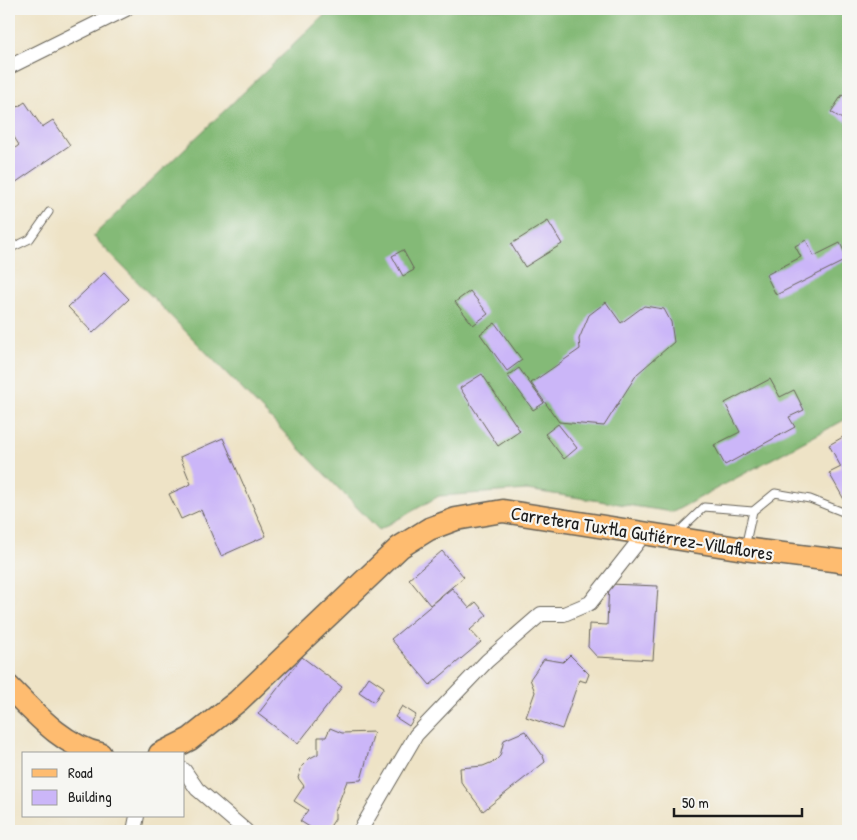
<svg xmlns="http://www.w3.org/2000/svg" width="857" height="840" font-family="'Patrick Hand',sans-serif">
	<style>
		.forest { fill: #84ba77; stroke: #506b4a }
		.building { fill: #cbb6f8 }
		.lines { fill: none; stroke-linecap: round; stroke-linejoin: round }
		.service-casing { stroke: #666258; stroke-width: 9 }
		.minor-casing { stroke: #666258; stroke-width: 16 }
		.primary-casing { stroke: #666258; stroke-width: 25 }
		.service { stroke: #fff; stroke-width: 7 }
		.minor { stroke: #fff; stroke-width: 14 }
		.primary { stroke: #febc70; stroke-width: 22 }
		.labels { text-anchor: middle; stroke-width: 4.5; stroke-linejoin: round; paint-order: stroke }
		.street-label { font-size: 19px; fill: #1c1c1c; stroke: #f6f6f2 }
	</style>
	<rect width="100%" height="100%" fill="#f6f6f2"/>
	<filter id="ink" filterUnits="userSpaceOnUse"><feTurbulence type="fractalNoise" baseFrequency=".02" numOctaves="2"/><feDisplacementMap in="SourceGraphic" scale="10" xChannelSelector="R" yChannelSelector="G"/><feConvolveMatrix kernelMatrix="1 2 1 2 8 2 1 2 1" color-interpolation-filters="sRGB"/></filter>
	<filter id="wash" filterUnits="userSpaceOnUse"><feTurbulence type="fractalNoise" baseFrequency=".0096" numOctaves="4" result="noise"/><feDisplacementMap in="SourceGraphic" scale="20" xChannelSelector="R" yChannelSelector="G"/><feGaussianBlur stdDeviation="1.12" result="paint"/><feColorMatrix in="noise" values="0 0 0 0 0 0 0 0 0 0 0 0 0 0 0 0 0 1.4 0 .05"/><feComposite in="paint" operator="in"/></filter>
	<g filter="url(#wash)">
		<rect width="100%" height="100%" fill="#eee3c6"/>
		<path class="forest" d="M331,9H848V418L673,512L527,490L439,496L379,530L93,236Z"/>
		<g id="blocks">
			<path class="building" d="M842,95L848,99L847,122L831,112Z
				M25,102L42,127L53,120L70,145L9,187V153L19,145L9,129V113Z
				M548,221L562,244L525,267L511,244Z
				M806,240L814,256L840,243L848,259L776,295L766,275L801,257L795,246Z
				M403,250L414,270L403,276L392,256Z
				M104,273L129,299L93,333L68,307Z
				M470,291L488,314L473,325L455,302Z
				M606,302L621,323L644,306L664,309L671,322L674,342L637,374L604,426L559,422L531,383L580,349L579,339L589,315Z
				M495,323L522,360L507,371L480,334Z
				M519,368L544,403L533,410L508,376Z
				M482,374L520,431L498,446L460,388Z
				M770,379L780,397L794,390L804,410L789,417L795,427L725,465L714,445L740,432L725,403Z
				M558,424L577,448L564,459L545,434Z
				M848,434V501L846,503L829,473L841,467L829,445Z
				M223,438L266,536L221,556L201,510L181,519L169,494L191,484L180,457Z
				M442,551L464,577L430,605L409,579Z
				M609,584L658,586L653,660L597,657L588,647L589,624L607,625Z
				M452,588L469,608L476,602L487,615L470,630L481,642L430,685L391,639Z
				M570,655L589,674L586,682L579,680L562,729L526,717L535,692L530,679L544,659L563,662Z
				M302,657L342,687L298,744L258,714Z
				M369,677L384,687L374,702L359,692Z
				M402,706L416,715L409,726L395,717Z
				M330,728L342,733L374,732L361,780L347,781L335,812V819L327,831H316L300,821L308,810L294,801L304,786L298,778L302,766L310,758L318,754V737H326Z
				M525,731L543,756L545,762L483,811L461,782L460,768L483,766L495,761L500,756L504,740Z"/>
		</g>
	</g>
	<g filter="url(#ink)">
		<use href="#blocks" fill-opacity="0" stroke="#666258" stroke-width="1"/>
		<g class="lines">
			<g class="service-casing">
				<path id="service" d="M9,249L30,239L49,212
					M676,534L704,507L753,511
					M745,547L753,511L775,493L810,499L848,514"/>
			</g>
			<g class="minor-casing">
				<path id="minor" d="M9,67L126,9
					M184,770L197,789L246,831
					M134,831L137,816
					M360,831L416,735L487,661L541,614H564L590,603L645,533"/>
			</g>
			<g class="primary-casing">
				<path id="primary" d="M9,687C35,713 63,746 100,754
					M160,754L190,739L238,701L400,547L429,529L456,519L503,511L744,549L848,562"/>
			</g>
			<use href="#service" class="service"/>
			<use href="#minor" class="minor"/>
			<use href="#primary" class="primary"/>
		</g>
	</g>
	<g class="labels">
		<g class="street-label">
			<text transform="translate(642 533) rotate(9)" y="7">Carretera Tuxtla Gutiérrez-Villaflores</text>
		</g>
	</g>
	<rect width="857" height="840" fill="none" stroke="#f6f6f2" stroke-width="30"/>
	<rect x="22" y="752" width="162" height="65" fill="#f6f6f2" stroke="#9f9f9c"/>
	<rect x="32" y="769" width="25" height="8" fill="#febc70" stroke="#9f9f9c"/>
	<text x="68" y="778" font-size="15" fill="#1c1c1c">Road</text>
	<rect x="32" y="790" width="25" height="15" fill="#cbb6f8" stroke="#9f9f9c"/>
	<text x="68" y="802" font-size="15" fill="#1c1c1c">Building</text>
	<path d="M674 808v8h128v-8" fill="none" stroke="#1c1c1c" stroke-width="2.5"/>
	<text x="682" y="808" font-size="15" fill="#1c1c1c" stroke="#f6f6f2" stroke-width="4" paint-order="stroke">50 m</text>
</svg>
